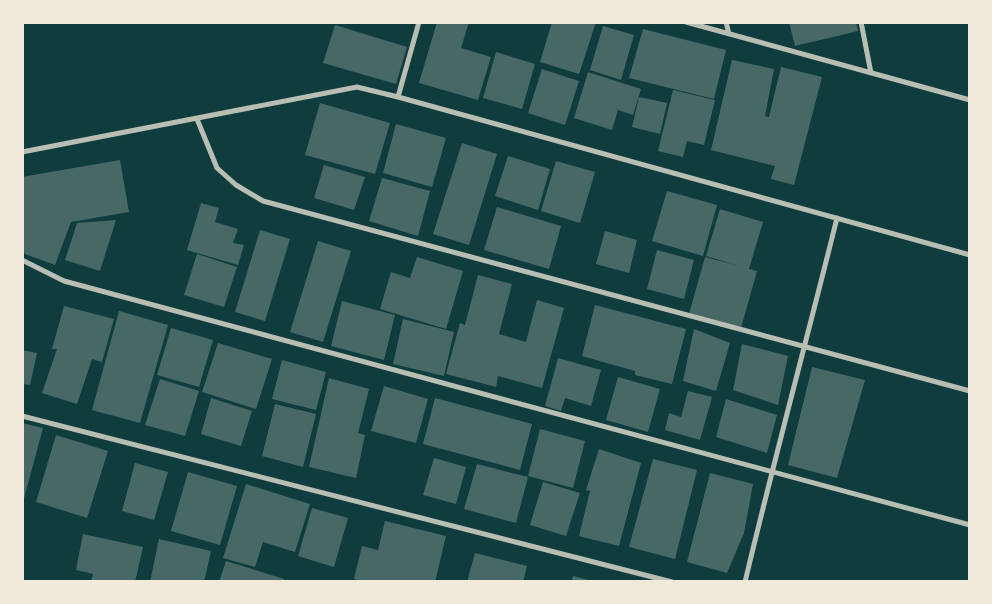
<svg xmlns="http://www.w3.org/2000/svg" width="992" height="604" font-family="'Archivo Narrow',sans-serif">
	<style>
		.building { fill: #486865 }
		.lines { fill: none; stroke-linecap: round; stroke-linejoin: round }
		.minor { stroke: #b8beb3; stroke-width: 5 }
	</style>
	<rect width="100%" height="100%" fill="#0f3d3e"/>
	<path class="building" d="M437,22H469L461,48L491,57L478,100L419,83Z
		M552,22H596L579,74L540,62Z
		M789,22H856L858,31L795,46Z
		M335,25L407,47L396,84L323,63Z
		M603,26L634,35L621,80L590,70Z
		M643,29L726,50L714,99L629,78Z
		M496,52L535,64L522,109L483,98Z
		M732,60L774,69L765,116L769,117L781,67L822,77L794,185L771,179L775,166L711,150Z
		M542,69L579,81L565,125L528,113Z
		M588,72L641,89L633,115L618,110L612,130L574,118Z
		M673,90L715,100L704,145L687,141L683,157L658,151Z
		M639,97L667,103L660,134L632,127Z
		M320,103L390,123L375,174L305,155Z
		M396,124L446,138L432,187L383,173Z
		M462,143L497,154L469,245L433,234Z
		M508,156L550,169L538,210L495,196Z
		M120,160L129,212L71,222L55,265L25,254L22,249V177Z
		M556,161L595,172L580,223L541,211Z
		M324,165L365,177L354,210L314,198Z
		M382,178L430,191L418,236L369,221Z
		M667,191L717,205L703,256L652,241Z
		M201,203L219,208L215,222L238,229L233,243L244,245L238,265L187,250Z
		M497,207L561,226L549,269L484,250Z
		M720,209L763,222L749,269L757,271L741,328L689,314L705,257L740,266L706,256Z
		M116,220L100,271L65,260L77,223Z
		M260,230L290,239L265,321L235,312Z
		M605,231L637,240L629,273L596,264Z
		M318,241L351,251L323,342L290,332Z
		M657,250L694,260L684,299L647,289Z
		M197,254L237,267L224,307L184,295Z
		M417,257L463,271L446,329L380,309L391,272L410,278Z
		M478,275L512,284L499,334L526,342L537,300L564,308L542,388L498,376L496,387L446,374L460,323L465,325Z
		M342,301L395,315L384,360L331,346Z
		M595,305L686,329L672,384L635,375V371L582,356Z
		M64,306L114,319L102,362L92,359L77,404L42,393L57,349H52Z
		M119,311L168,325L140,423L92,410Z
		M403,319L454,332L444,376L393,364Z
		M171,328L213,340L199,387L157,375Z
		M694,329L730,343L716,391L683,381Z
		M218,343L272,359L256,409L202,392Z
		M742,344L788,356L778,405L733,390Z
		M22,350L37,353L30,385L22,384Z
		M558,358L601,370L591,406L565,398L561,411L545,406Z
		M282,360L326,372L316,410L272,399Z
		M812,367L865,380L837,478L788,465Z
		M618,377L660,389L648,432L606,420Z
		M329,378L369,389L358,433L365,435L356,478L309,467Z
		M160,379L199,391L185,436L145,425Z
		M384,386L428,399L416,443L371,431Z
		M688,391L712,397L700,440L665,430L669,413L681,417Z
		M211,398L252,411L241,446L201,434Z
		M435,398L532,424L520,470L423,444Z
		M726,399L777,415L767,453L716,437Z
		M275,404L316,414L303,467L262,456Z
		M22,423L43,428L23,502H22Z
		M540,429L585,441L573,488L528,476Z
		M56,435L108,451L87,518L36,502Z
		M599,449L641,463L619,546L579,536L590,491L586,490Z
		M434,458L466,467L456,504L423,495Z
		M653,459L697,470L675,559L629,547Z
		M135,463L168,472L154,520L122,511Z
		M477,464L528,477L516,523L464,509Z
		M188,472L237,486L220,545L171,531Z
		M710,473L753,484L744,533L727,573L687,562Z
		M543,482L580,493L566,536L530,525Z
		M246,484L310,504L295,552L263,542L255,567L223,558Z
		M312,508L348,518L334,567L298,556Z
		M385,521L446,536L435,582H365L354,579L362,546L378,550Z
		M83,534L143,547L135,582H91L93,574L76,570Z
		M159,539L211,551L204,582H150Z
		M475,553L527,566L523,582H467Z
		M226,561L284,579V582H219Z
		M573,576L592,581V582H571Z"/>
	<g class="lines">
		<path class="minor" d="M686,22L970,100
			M726,22L729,34
			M861,22L871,73
			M398,97L419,22
			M197,119L217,168L236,185L263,201L970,391
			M22,152L357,87L398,97L970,255
			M22,260L64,281L970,525
			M22,416L672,582
			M745,582C774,460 807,339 837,218"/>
	</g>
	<rect width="992" height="604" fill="none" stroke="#f1e9da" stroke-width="48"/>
</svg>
